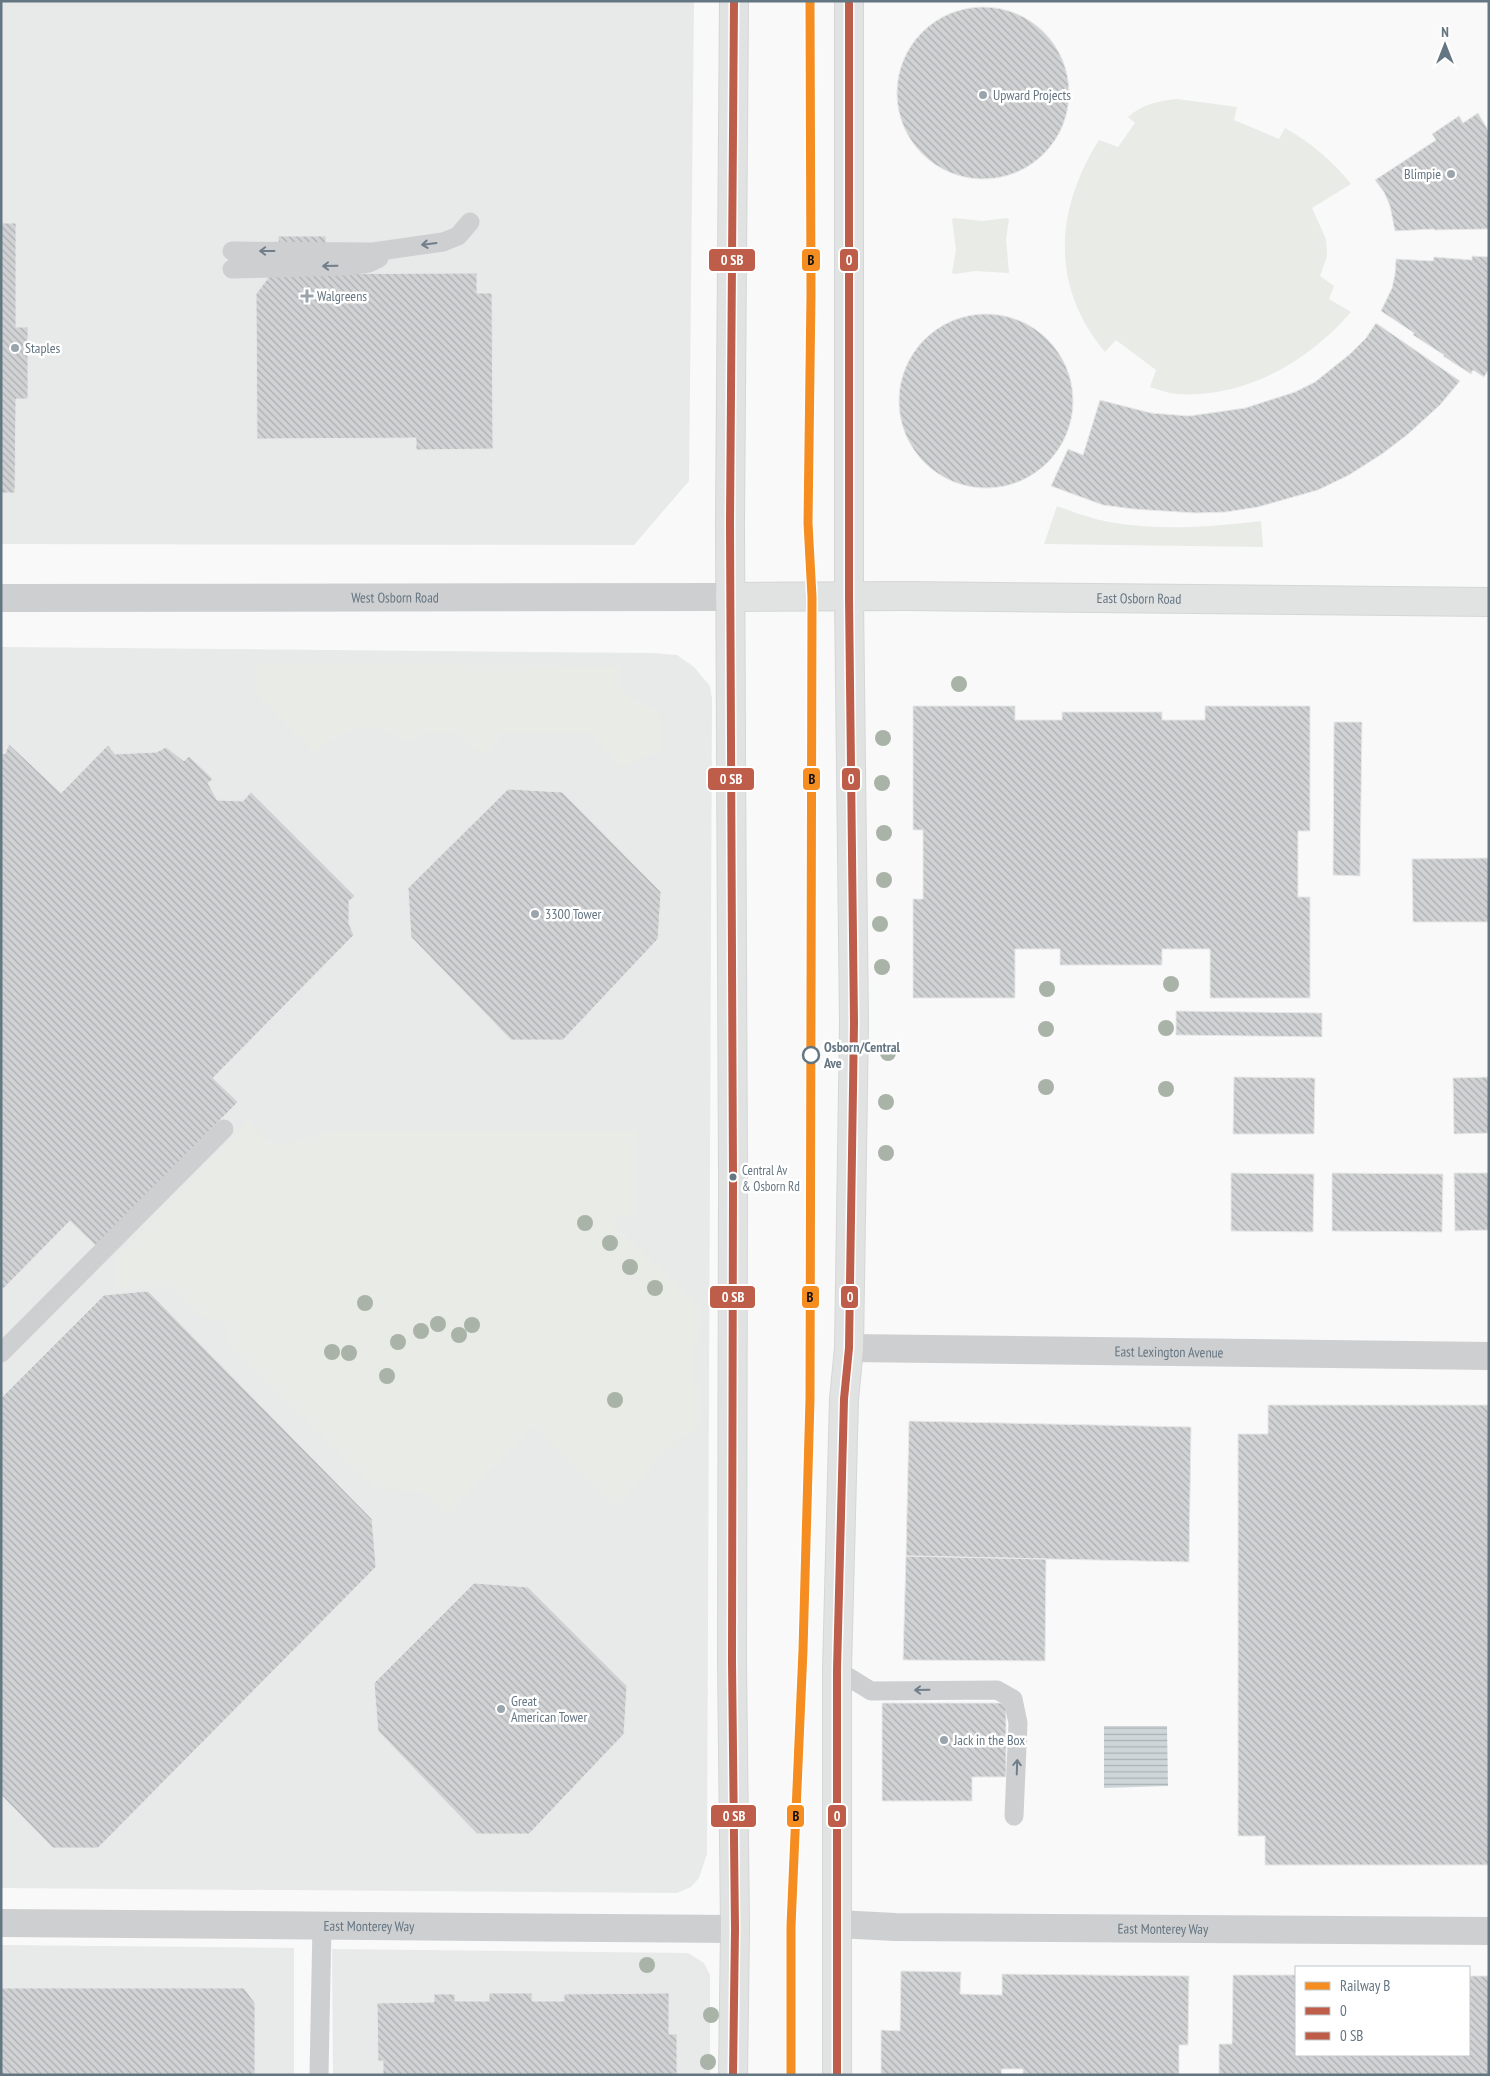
<svg xmlns="http://www.w3.org/2000/svg" width="1490" height="2076" font-family="'PT Sans Narrow',sans-serif">
	<style>
		.built { fill: #e8e9e9 }
		.green { fill: #e8ebe6 }
		.water { fill: url(#water-rules) }
		.building { fill: url(#building-back-hatch); stroke: #e8e8e8 }
		.lines { fill: none; stroke-linecap: round; stroke-linejoin: round }
		.secondary-casing { stroke: #d5d6d7; stroke-width: 30 }
		.primary-casing { stroke: #d5d6d7; stroke-width: 30 }
		.service { stroke: #cecfd0; stroke-width: 19 }
		.minor { stroke: #cecfd0; stroke-width: 28 }
		.tertiary { stroke: #cecfd0; stroke-width: 28 }
		.secondary { stroke: #e1e2e2; stroke-width: 28 }
		.primary { stroke: #e1e2e2; stroke-width: 28 }
		.bus-1-casing { stroke: #fff; stroke-width: 11 }
		.bus-2-casing { stroke: #fff; stroke-width: 11 }
		.bus-1 { stroke: #be5d49; stroke-width: 8 }
		.bus-2 { stroke: #be5d49; stroke-width: 8 }
		.rail-1-casing { stroke: #fff; stroke-width: 12 }
		.rail-1 { stroke: #f58d20; stroke-width: 9 }
		.tree { fill: #a9b3a7 }
		.oneway { stroke: #707f8b }
		.poi-dot { fill: #99a4ac; stroke: #fff; stroke-width: 2 }
		.stop-dot { fill: #fff; stroke: #657683; stroke-width: 2.5 }
		.bus-dot { fill: #657683; stroke: #fff; stroke-width: 2 }
		.labels { text-anchor: middle; stroke-width: 5; stroke-linejoin: round; paint-order: stroke }
		.bus-label { font-size: 13px; fill: #657683; stroke: #fff; text-anchor: start }
		.poi-label { font-size: 14px; fill: #657683; stroke: #fff; text-anchor: start }
		.street-label { font-size: 14px; fill: #657683; stroke: #fff }
		.stop-label { font-size: 14px; font-weight: bold; fill: #657683; stroke: #fff; text-anchor: start }
		.line-badge { stroke: #fff; stroke-width: 2 }
		.badge-label { font-size: 14px; text-anchor: middle; font-weight: bold; fill: #fff }
		.pale-badge-label { font-size: 14px; text-anchor: middle; font-weight: bold; fill: #111 }
	</style>
	<defs>
		<pattern id="water-rules" width="6" height="5" patternUnits="userSpaceOnUse" patternTransform="scale(1.25)"><rect width="6" height="5" fill="#ced6d9"/><path d="M0 2.5h6" fill="none" stroke="#abb2b5"/></pattern>
		<pattern id="building-back-hatch" width="6" height="6" patternUnits="userSpaceOnUse" patternTransform="scale(1.25)"><rect width="6" height="6" fill="#d0d2d3"/><path d="M-1 5l2 2M0 0l6 6M5-1l2 2" fill="none" stroke="#acafb1"/></pattern>
	</defs>
	<rect width="100%" height="100%" fill="#f9f9f9"/>
	<path class="built" d="M1,1H694L689,481L634,545L1,544Z
		M1,647L653,653L677,655L694,667L710,686L712,699L707,1854L699,1878L691,1887L677,1893L1,1888Z
		M1,1945L294,1948V2075H1Z
		M332,1949L688,1953L704,1963L710,1975V2075H333Z"/>
	<path class="green" d="M1177,99L1237,107L1234,120L1279,139L1285,128C1311,143 1332,160 1351,184L1312,208L1326,239L1327,256L1320,276L1334,286L1329,299L1351,312C1308,362 1244,399 1176,394C1168,393 1159,390 1150,387L1156,370L1116,340L1105,352C1050,286 1055,210 1099,140L1118,147L1135,123L1128,117C1143,104 1158,101 1177,99Z
		M954,218L983,221L1007,218L1009,220L1006,239L1009,273L975,271L955,274L952,273L956,250L952,219Z
		M1057,506C1074,512 1092,519 1109,522C1161,531 1209,527 1261,521L1263,547L1044,544Z
		M255,663L620,666C620,672 618,681 620,686C626,697 649,705 659,714L661,751L621,767L589,733H504L485,755C468,741 454,729 431,734C423,735 416,740 409,740C397,740 387,731 376,729C352,725 331,739 314,753L256,694Z
		M249,1120C259,1132 266,1145 282,1145L330,1131L637,1130L635,1216L615,1217V1225L700,1308L698,1342L693,1348L692,1381L699,1383V1427L667,1449L617,1508L533,1428L446,1513L420,1491L375,1489L226,1342L225,1321H212L200,1315L177,1293L167,1287H116L114,1259Z"/>
	<path class="water" d="M1104,1726H1167L1168,1786L1104,1788Z"/>
	<path class="building" d="M897 93a86 86 0 1 1 172 0a86 86 0 1 1-172 0Z
		M1478,113L1489,132V229L1434,230V229L1395,231L1390,206L1384,192L1375,180L1436,140L1432,134L1459,116L1463,123Z
		M1,223H16V327H28V399H16L15,493H1Z
		M278,236H326V274H279Z
		M1472,256L1489,257V369L1484,377L1473,370L1471,374L1443,356L1444,355L1413,335L1414,333L1381,311L1392,288L1395,274L1396,259L1433,261L1434,257L1472,260Z
		M477,273V293H492L493,449L416,450V438L257,439L256,294L271,274Z
		M899 401a87 87 0 1 1 174 0a87 87 0 1 1-174 0Z
		M1376,323L1460,381L1440,405L1407,435L1382,454L1349,475L1318,490L1258,507L1226,512L1196,513L1133,509L1103,505L1051,486L1068,449L1083,455L1100,400L1151,413L1189,416L1245,408L1295,392L1315,382L1350,354L1366,338Z
		M913,706H1015V720H1062V712H1162V720H1205V706H1310V831H1298V897H1310V998H1210V949H1162V965H1060V949H1015V998H913V899H923V830H913Z
		M1334,722H1362L1360,876L1333,875Z
		M9,744L61,793L108,745L115,754L157,752L166,747L184,761L189,756L213,779L208,783L217,800L243,801L251,792L355,896L349,901V924L354,935L213,1078L238,1102L96,1246L70,1221L1,1291V753L5,754Z
		M508,789L562,792L661,892L658,939L563,1040H511L411,937L408,888Z
		M1489,858V922H1413L1412,859Z
		M1176,1011L1322,1013V1037L1176,1035Z
		M1234,1077L1315,1078L1314,1134H1233Z
		M1489,1077V1133L1454,1134L1453,1078Z
		M1231,1173L1314,1174L1313,1232L1231,1231Z
		M1332,1173L1443,1174L1442,1232L1332,1231Z
		M1454,1173H1489V1230L1455,1231Z
		M148,1291L372,1519L376,1567L98,1848H53L1,1795V1398L104,1295Z
		M1268,1405H1489V1865H1265V1836H1238V1434H1268Z
		M909,1421L1191,1427L1189,1562L906,1556Z
		M906,1556L1046,1559L1045,1661L903,1660Z
		M474,1583L528,1587L627,1686L624,1734L529,1834H477L378,1731L374,1683Z
		M882,1703H1006V1777H972V1801H882Z
		M901,1971L961,1972L960,1994L1002,1995V1974L1189,1976L1188,2045H1179V2075H1023V2069H1002L1001,2075H881V2030L900,2031Z
		M1233,1975H1296V2055H1469V1976H1489V2075H1219V2044H1232Z
		M1,1988H244L255,2003V2075H1Z
		M489,1993H532V2001H564V1994L669,1993V2034H677V2075H383V2061H378L377,2003L434,2002V1994H455V2001H489Z"/>
	<g class="lines">
		<g class="secondary-casing">
			<g id="secondary">
				<path id="s5" d="M730,597L906,596L1489,602"/>
			</g>
		</g>
		<g class="primary-casing">
			<path id="primary" d="M733,2075L735,1929L732,1661L733,1178L730,523L734,1
				M837,2075V1670L844,1399L849,1348L854,1023L849,597V1"/>
		</g>
		<path class="service" d="M232,251L373,252L443,242L458,236L470,222
			M232,269L347,266L369,263L379,258
			M1,1353L224,1129
			M837,1670L871,1691L997,1690L1013,1699L1018,1723L1014,1816
			M319,2075L322,1926"/>
		<g class="minor">
			<path id="s1" d="M849,1348L1489,1356"/>
			<path id="s2" d="M1,1923L735,1929"/>
			<path id="s3" d="M837,1924L895,1927L1489,1931"/>
		</g>
		<path class="tertiary" id="s4" d="M1,598L730,597"/>
		<use href="#secondary" class="secondary"/>
		<use href="#primary" class="primary"/>
		<g class="bus-1-casing">
			<path id="bus-1" d="M837,2075V1670L844,1399L849,1348L854,1023L849,597V1"/>
		</g>
		<g class="bus-2-casing">
			<path id="bus-2" d="M733,2075L735,1929L732,1661L733,1178L730,523L734,1"/>
		</g>
		<use href="#bus-1" class="bus-1"/>
		<use href="#bus-2" class="bus-2"/>
		<g class="rail-1-casing">
			<path id="rail-1" d="M791,2075V1926L803,1650L810,1399L812,597L808,523L811,294L810,1"/>
		</g>
		<use href="#rail-1" class="rail-1"/>
	</g>
	<g class="tree">
		<circle cx="959" cy="684" r="8"/>
		<circle cx="883" cy="738" r="8"/>
		<circle cx="882" cy="783" r="8"/>
		<circle cx="884" cy="833" r="8"/>
		<circle cx="884" cy="880" r="8"/>
		<circle cx="880" cy="924" r="8"/>
		<circle cx="882" cy="967" r="8"/>
		<circle cx="1171" cy="984" r="8"/>
		<circle cx="1047" cy="989" r="8"/>
		<circle cx="1166" cy="1028" r="8"/>
		<circle cx="1046" cy="1029" r="8"/>
		<circle cx="888" cy="1053" r="8"/>
		<circle cx="1046" cy="1087" r="8"/>
		<circle cx="1166" cy="1089" r="8"/>
		<circle cx="886" cy="1102" r="8"/>
		<circle cx="886" cy="1153" r="8"/>
		<circle cx="585" cy="1223" r="8"/>
		<circle cx="610" cy="1243" r="8"/>
		<circle cx="630" cy="1267" r="8"/>
		<circle cx="655" cy="1288" r="8"/>
		<circle cx="365" cy="1303" r="8"/>
		<circle cx="438" cy="1324" r="8"/>
		<circle cx="472" cy="1325" r="8"/>
		<circle cx="421" cy="1331" r="8"/>
		<circle cx="459" cy="1335" r="8"/>
		<circle cx="398" cy="1342" r="8"/>
		<circle cx="332" cy="1352" r="8"/>
		<circle cx="349" cy="1353" r="8"/>
		<circle cx="387" cy="1376" r="8"/>
		<circle cx="615" cy="1400" r="8"/>
		<circle cx="647" cy="1965" r="8"/>
		<circle cx="711" cy="2015" r="8"/>
		<circle cx="708" cy="2062" r="8"/>
	</g>
	<defs><path id="oneway-shaft" d="M-6 0H5M1.5-3L5.5 0L1.5 3" fill="none" stroke-width="1.6" stroke-linecap="round" stroke-linejoin="round" transform="scale(1.25)"/></defs>
	<g class="oneway">
		<use href="#oneway-shaft" transform="translate(429 244) rotate(173)"/>
		<use href="#oneway-shaft" transform="translate(267 251) rotate(-180)"/>
		<use href="#oneway-shaft" transform="translate(330 266) rotate(179)"/>
		<use href="#oneway-shaft" transform="translate(922 1690) rotate(179)"/>
		<use href="#oneway-shaft" transform="translate(1017 1767) rotate(-88)"/>
	</g>
	<g class="poi-dot">
		<circle cx="983" cy="95" r="5"/>
		<circle cx="1451" cy="174" r="5"/>
		<path d="M304.5 288.5h5v5h5v5h-5v5h-5v-5h-5v-5h5z"/>
		<circle cx="15" cy="348" r="5"/>
		<circle cx="535" cy="914" r="5"/>
		<circle cx="501" cy="1709" r="5"/>
		<circle cx="944" cy="1740" r="5"/>
	</g>
	<circle class="stop-dot" cx="811" cy="1055" r="8"/>
	<circle class="bus-dot" cx="733" cy="1177" r="4.5"/>
	<g class="labels">
		<g class="bus-label">
			<text x="742" y="1175">Central Av<tspan x="742" dy="16">&amp; Osborn Rd</tspan></text>
		</g>
		<g class="poi-label">
			<text x="993" y="100">Upward Projects</text>
			<text x="1441" y="179" text-anchor="end">Blimpie</text>
			<text x="317" y="301">Walgreens</text>
			<text x="25" y="353">Staples</text>
			<text x="545" y="919">3300 Tower</text>
			<text x="511" y="1706">Great<tspan x="511" dy="16">American Tower</tspan></text>
			<text x="954" y="1745">Jack in the Box</text>
		</g>
		<g class="street-label">
			<text dy="5" stroke="none"><textPath href="#s4" startOffset="394">West Osborn Road</textPath></text>
			<text dy="5" stroke="none"><textPath href="#s5" startOffset="409">East Osborn Road</textPath></text>
			<text dy="5" stroke="none"><textPath href="#s1" startOffset="320">East Lexington Avenue</textPath></text>
			<text dy="5" stroke="none"><textPath href="#s2" startOffset="368">East Monterey Way</textPath></text>
			<text dy="5" stroke="none"><textPath href="#s3" startOffset="326">East Monterey Way</textPath></text>
		</g>
		<g class="stop-label">
			<text x="824" y="1052">Osborn/Central<tspan x="824" dy="16">Ave</tspan></text>
		</g>
	</g>
	<g class="line-badge">
		<rect x="708" y="248" width="48" height="24" rx="5" fill="#be5d49"/>
		<rect x="839" y="248" width="20" height="24" rx="5" fill="#be5d49"/>
		<rect x="801" y="248" width="20" height="24" rx="5" fill="#f58d20"/>
		<rect x="707" y="767" width="48" height="24" rx="5" fill="#be5d49"/>
		<rect x="802" y="767" width="19" height="24" rx="5" fill="#f58d20"/>
		<rect x="841" y="767" width="20" height="24" rx="5" fill="#be5d49"/>
		<rect x="709" y="1285" width="47" height="24" rx="5" fill="#be5d49"/>
		<rect x="801" y="1285" width="19" height="24" rx="5" fill="#f58d20"/>
		<rect x="840" y="1285" width="19" height="24" rx="5" fill="#be5d49"/>
		<rect x="827" y="1804" width="20" height="24" rx="5" fill="#be5d49"/>
		<rect x="710" y="1804" width="47" height="24" rx="5" fill="#be5d49"/>
		<rect x="786" y="1804" width="19" height="24" rx="5" fill="#f58d20"/>
	</g>
	<g class="badge-label">
		<text x="732" y="265">0 SB</text>
		<text x="849" y="265">0</text>
		<text x="731" y="784">0 SB</text>
		<text x="851" y="784">0</text>
		<text x="733" y="1302">0 SB</text>
		<text x="850" y="1302">0</text>
		<text x="837" y="1821">0</text>
		<text x="734" y="1821">0 SB</text>
	</g>
	<g class="pale-badge-label">
		<text x="811" y="265">B</text>
		<text x="812" y="784">B</text>
		<text x="810" y="1302">B</text>
		<text x="796" y="1821">B</text>
	</g>
	<rect width="1490" height="2076" fill="none" stroke="#657683" stroke-width="5"/>
	<rect x="1295" y="1966" width="175" height="90" fill="#ffffff" stroke="#c1c8cd"/>
	<rect x="1305" y="1982" width="25" height="8" fill="#f58d20" stroke="#c1c8cd"/>
	<text x="1340" y="1991" font-size="15" fill="#657683">Railway B</text>
	<rect x="1305" y="2007" width="25" height="8" fill="#be5d49" stroke="#c1c8cd"/>
	<text x="1340" y="2016" font-size="15" fill="#657683">0</text>
	<rect x="1305" y="2032" width="25" height="8" fill="#be5d49" stroke="#c1c8cd"/>
	<text x="1340" y="2041" font-size="15" fill="#657683">0 SB</text>
	<g transform="translate(1445 45)" stroke="#ffffff" stroke-width="4" paint-order="stroke">
	<path d="M0-4L9 19L0 12L-9 19Z" fill="#657683"/>
	<text y="-8" font-size="14" font-weight="bold" text-anchor="middle" fill="#657683">N</text>
	</g>
</svg>
